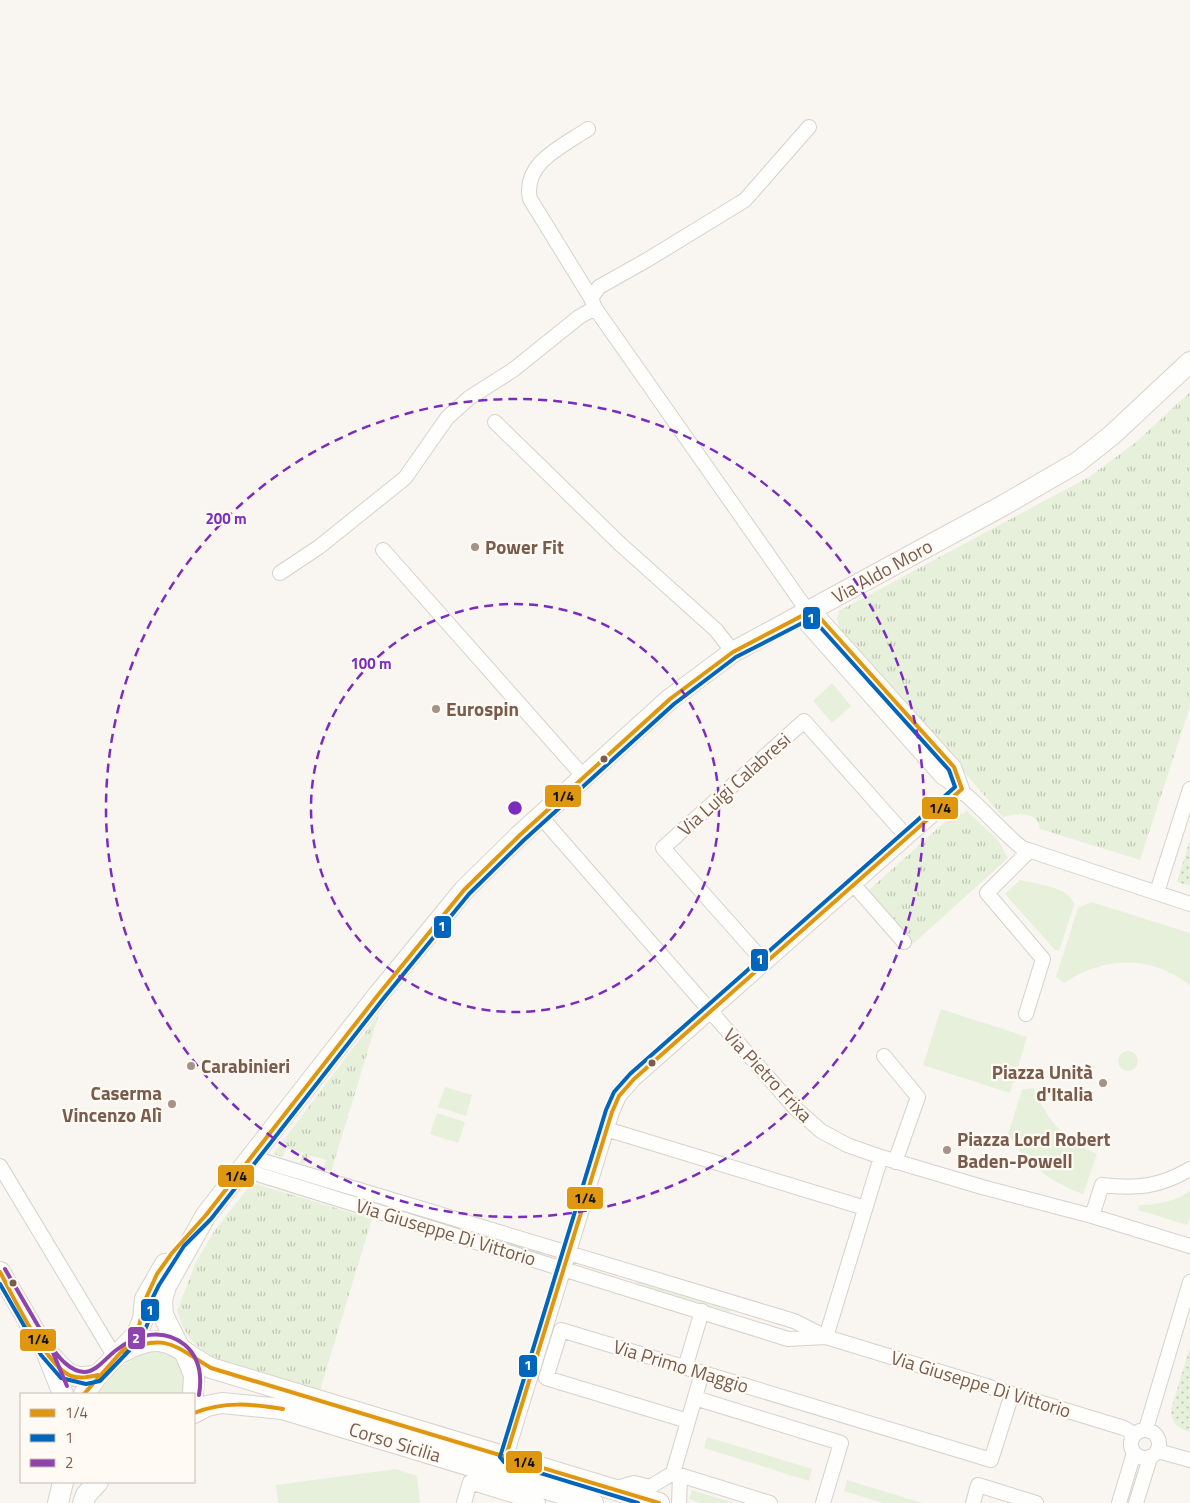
<svg xmlns="http://www.w3.org/2000/svg" width="1190" height="1503" font-family="'Titillium Web',sans-serif">
	<style>
		.grass { fill: url(#grass-tufts) }
		.park { fill: url(#park-dots) }
		.garden { fill: #e7f0db }
		.lines { fill: none; stroke-linecap: round; stroke-linejoin: round }
		.street-casing { stroke: #d7d1cb; stroke-width: 16 }
		.secondary-casing { stroke: #d9d2cb; stroke-width: 22 }
		.street { stroke: #fefefd; stroke-width: 14 }
		.secondary { stroke: #fefefd; stroke-width: 20 }
		.bus-1-casing { stroke: #fffaf3; stroke-width: 8 }
		.bus-2-casing { stroke: #fffaf3; stroke-width: 8 }
		.bus-3-casing { stroke: #fffaf3; stroke-width: 8 }
		.bus-1 { stroke: #de970f; stroke-width: 4 }
		.bus-2 { stroke: #0065bd; stroke-width: 4 }
		.bus-3 { stroke: #8e44ad; stroke-width: 4 }
		.ring { fill: none; stroke: #7b2cbf; stroke-width: 2.5; stroke-dasharray: 9 6 }
		.poi-dot { fill: #a69286; stroke: #fffaf3; stroke-width: 2 }
		.bus-dot { fill: #7a5c4d; stroke: #fffaf3; stroke-width: 2 }
		.labels { text-anchor: middle; stroke-width: 4.5; stroke-linejoin: round; paint-order: stroke }
		.poi-label { font-size: 19px; font-weight: bold; fill: #7a5c4d; stroke: #fffaf3; text-anchor: start }
		.street-label { font-size: 19px; fill: #7a5c4d; stroke: #fffaf3 }
		.centre { fill: #7b2cbf; stroke: #fffaf3; stroke-width: 2.5 }
		.ring-label { font-size: 15px; text-anchor: middle; font-weight: bold; fill: #7b2cbf; stroke: #fffaf3; stroke-width: 4.5; stroke-linejoin: round; paint-order: stroke }
		.line-badge { stroke: #fffaf3; stroke-width: 2 }
		.badge-label { font-size: 14px; text-anchor: middle; font-weight: bold; fill: #fff }
		.pale-badge-label { font-size: 14px; text-anchor: middle; font-weight: bold; fill: #111 }
	</style>
	<defs>
		<pattern id="grass-tufts" width="24" height="20" patternUnits="userSpaceOnUse" patternTransform="scale(1.25)"><rect width="24" height="20" fill="#e7f0db"/><path d="M3 7l-1-3M5 7V3M7 7l1-3M15 17l-1-3M17 17v-4M19 17l1-3" fill="none" stroke="#c0c6b4"/></pattern>
		<pattern id="park-dots" width="8" height="8" patternUnits="userSpaceOnUse" patternTransform="scale(1.25)"><rect width="8" height="8" fill="#e7f0db"/><path d="M2 2h.1M6 6h.1" fill="none" stroke="#c0c6b4" stroke-width="1.8" stroke-linecap="round"/></pattern>
	</defs>
	<rect width="100%" height="100%" fill="#f9f5f0"/>
	<path class="grass" d="M1190,392V707L1140,860L1040,829C1037,811 1018,813 1003,817L839,628L837,618L839,611L1089,477L1135,443Z
		M966,810L998,840L1008,858L913,944L869,893L870,889L955,813L964,814Z
		M379,1014L331,1172L323,1169L326,1160L309,1155L306,1164L300,1163L303,1153L286,1148L283,1157L273,1154Z
		M252,1183L372,1219L320,1390C289,1381 213,1365 193,1342C185,1333 181,1322 177,1311L196,1262L215,1230Z"/>
	<path class="park" d="M1190,839V886L1177,882Z
		M1190,1347V1432C1177,1428 1171,1422 1171,1409Z"/>
	<path class="garden" d="M832,683L851,706L832,723L813,701Z
		M1020,880C1036,884 1071,887 1074,905L1059,951L1055,950L1005,894Z
		M1091,902L1190,933V985C1150,955 1105,956 1064,983L1056,977L1078,908Z
		M941,1009L1027,1037L1010,1093L923,1065Z
		M1118 1061a10 10 0 1 1 20 0a10 10 0 1 1-20 0Z
		M445,1087L472,1095L466,1116L438,1107Z
		M1033,1088C1049,1122 1062,1138 1097,1154L1083,1194C1050,1182 1026,1164 1008,1134L1022,1090Z
		M437,1113L465,1122L458,1143L430,1134Z
		M264,1168L542,1251L543,1253L538,1254L264,1170Z
		M1190,1191V1217L1187,1225L1138,1210L1139,1205C1155,1205 1177,1201 1190,1191Z
		M638,1280L732,1309L729,1312L639,1285L636,1282Z
		M159,1351L174,1355C184,1369 185,1377 184,1394H98C114,1373 131,1353 159,1351Z
		M707,1437L812,1469L809,1481L704,1448Z
		M396,1469L417,1476L420,1503H278L276,1485Z
		M847,1480L922,1503H883L844,1491Z
		M692,1490L734,1503H700L689,1499Z"/>
	<g class="lines">
		<g class="street-casing">
			<path id="street" d="M588,129C563,146 522,163 530,199L591,298L595,308L802,603L807,613
				M591,298L599,287L647,260L745,200L809,127
				M495,422L619,543L716,630L733,652
				M383,550L584,777
				M280,573L319,547L405,478L447,418L469,398L513,370L579,317L595,308
				M813,610L954,767L962,789
				M800,617L942,777C973,796 994,825 1022,848L1190,904
				M541,817L795,1108L821,1131L847,1145L881,1157L982,1187L1092,1216L1190,1246
				M854,885L904,942
				M1157,892L1190,789
				M765,963L663,848L804,721L907,837
				M1026,1014L1043,959L987,893L1029,851
				M884,1056L918,1097L895,1162
				M606,1129L865,1208
				M250,1157L794,1321L826,1337L1101,1421L1124,1428L1134,1434
				M0,1166L115,1357
				M241,1169L788,1339L825,1337
				M1092,1216L1102,1185C1137,1189 1159,1187 1190,1169
				M826,1337L881,1157
				M685,1368L702,1311
				M695,1398L841,1443L823,1503
				M688,1421L546,1378L561,1330L991,1460L1012,1394
				M1146,1429L1190,1282
				M1131 1444a14 14 0 1 1 28 0a14 14 0 1 1-28 0Z
				M1158,1451L1190,1460
				M506,1456L612,1112L619,1096L634,1079L962,789
				M673,1473L702,1373
				M613,1489L634,1483L650,1487L673,1473L770,1503
				M464,1503L470,1482L538,1503
				M679,1503L680,1476
				M973,1503L978,1485L1036,1503
				M1119,1503L1134,1453
				M1136,1503L1150,1458"/>
		</g>
		<g class="secondary-casing">
			<path id="secondary" d="M0,1272L46,1351L63,1394
				M179,1347L163,1315L162,1300L166,1286L206,1215L378,995L464,890L520,835L670,699L733,652L1004,505L1078,462L1112,435L1190,362
				M184,1351L194,1375L193,1394
				M122,1352C167,1328 173,1348 211,1368L659,1503
				M53,1358C68,1376 74,1380 98,1375
				M84,1394L98,1375L137,1334L143,1319L145,1299L165,1264
				M194,1413L207,1406L222,1403L282,1409L593,1503
				M58,1503L63,1482
				M83,1503L86,1495L98,1482"/>
		</g>
		<use href="#street" class="street"/>
		<use href="#secondary" class="secondary"/>
		<g class="bus-1-casing">
			<path id="bus-1" d="M0,1272C13,1296 46,1366 71,1376C80,1379 89,1377 98,1375
				M122,1352C166,1332 174,1346 211,1368L659,1503
				M84,1394L137,1334L146,1298L157,1274L172,1253L206,1215L378,995L464,890L520,835L670,699L733,652L813,610L954,767L962,789L634,1079L619,1096L612,1112L506,1456
				M194,1413C224,1401 252,1404 283,1409"/>
		</g>
		<g class="bus-2-casing">
			<path id="bus-2" d="M0,1284L41,1355L61,1378L86,1384L100,1381L142,1337L149,1320L151,1301L159,1285L184,1246L211,1219L383,999L469,894L524,840L674,704L736,657L812,618L949,770L955,787L630,1074L614,1092L606,1110L500,1457L504,1462L638,1503"/>
		</g>
		<g class="bus-3-casing">
			<path id="bus-3" d="M5,1269L51,1348L67,1386
				M51,1347C59,1357 69,1371 84,1372C96,1372 106,1358 115,1351C136,1334 163,1327 185,1345C200,1358 202,1377 199,1395"/>
		</g>
		<use href="#bus-1" class="bus-1"/>
		<use href="#bus-2" class="bus-2"/>
		<use href="#bus-3" class="bus-3"/>
	</g>
	<g class="ring">
		<circle cx="515" cy="808" r="204"/>
		<circle cx="515" cy="808" r="409"/>
	</g>
	<g class="poi-dot">
		<circle cx="475" cy="547" r="5"/>
		<circle cx="436" cy="709" r="5"/>
		<circle cx="191" cy="1066" r="5"/>
		<circle cx="1103" cy="1083" r="5"/>
		<circle cx="172" cy="1104" r="5"/>
		<circle cx="947" cy="1150" r="5"/>
	</g>
	<g class="bus-dot">
		<circle cx="604" cy="759" r="4.5"/>
		<circle cx="652" cy="1063" r="4.5"/>
		<circle cx="13" cy="1283" r="4.5"/>
	</g>
	<g class="labels">
		<g class="poi-label">
			<text x="485" y="554">Power Fit</text>
			<text x="446" y="716">Eurospin</text>
			<text x="201" y="1073">Carabinieri</text>
			<text x="1093" y="1079" text-anchor="end">Piazza Unità<tspan x="1093" dy="22">d'Italia</tspan></text>
			<text x="162" y="1100" text-anchor="end">Caserma<tspan x="162" dy="22">Vincenzo Alì</tspan></text>
			<text x="957" y="1146">Piazza Lord Robert<tspan x="957" dy="22">Baden-Powell</tspan></text>
		</g>
		<g class="street-label">
			<text transform="translate(882 571) rotate(-29)" y="7">Via Aldo Moro</text>
			<text transform="translate(734 784) rotate(-42)" y="7">Via Luigi Calabresi</text>
			<text transform="translate(768 1075) rotate(47)" y="7">Via Pietro Frixa</text>
			<text transform="translate(446 1232) rotate(17)" y="7">Via Giuseppe Di Vittorio</text>
			<text transform="translate(681 1366) rotate(17)" y="7">Via Primo Maggio</text>
			<text transform="translate(981 1384) rotate(17)" y="7">Via Giuseppe Di Vittorio</text>
			<text transform="translate(395 1442) rotate(17)" y="7">Corso Sicilia</text>
		</g>
	</g>
	<circle cx="515" cy="808" r="8" class="centre"/>
	<g class="ring-label">
		<text x="226" y="524">200 m</text>
		<text x="371" y="669">100 m</text>
	</g>
	<g class="line-badge">
		<rect x="802" y="606" width="19" height="24" rx="5" fill="#0065bd"/>
		<rect x="544" y="784" width="38" height="24" rx="5" fill="#de970f"/>
		<rect x="921" y="796" width="38" height="24" rx="5" fill="#de970f"/>
		<rect x="433" y="915" width="19" height="24" rx="5" fill="#0065bd"/>
		<rect x="750" y="948" width="19" height="24" rx="5" fill="#0065bd"/>
		<rect x="217" y="1164" width="38" height="24" rx="5" fill="#de970f"/>
		<rect x="566" y="1186" width="38" height="24" rx="5" fill="#de970f"/>
		<rect x="140" y="1298" width="20" height="24" rx="5" fill="#0065bd"/>
		<rect x="127" y="1326" width="19" height="24" rx="5" fill="#8e44ad"/>
		<rect x="19" y="1328" width="38" height="24" rx="5" fill="#de970f"/>
		<rect x="518" y="1354" width="20" height="24" rx="5" fill="#0065bd"/>
		<rect x="505" y="1450" width="38" height="24" rx="5" fill="#de970f"/>
	</g>
	<g class="badge-label">
		<text x="811" y="623">1</text>
		<text x="442" y="931">1</text>
		<text x="760" y="964">1</text>
		<text x="150" y="1315">1</text>
		<text x="136" y="1343">2</text>
		<text x="528" y="1370">1</text>
	</g>
	<g class="pale-badge-label">
		<text x="563" y="801">1/4</text>
		<text x="940" y="813">1/4</text>
		<text x="236" y="1181">1/4</text>
		<text x="585" y="1203">1/4</text>
		<text x="38" y="1344">1/4</text>
		<text x="524" y="1467">1/4</text>
	</g>
	<rect x="20" y="1393" width="175" height="90" fill="#fffaf3" stroke="#cabbb1"/>
	<rect x="30" y="1409" width="25" height="8" fill="#de970f" stroke="#cabbb1"/>
	<text x="65" y="1418" font-size="15" fill="#7a5c4d">1/4</text>
	<rect x="30" y="1434" width="25" height="8" fill="#0065bd" stroke="#cabbb1"/>
	<text x="65" y="1443" font-size="15" fill="#7a5c4d">1</text>
	<rect x="30" y="1459" width="25" height="8" fill="#8e44ad" stroke="#cabbb1"/>
	<text x="65" y="1468" font-size="15" fill="#7a5c4d">2</text>
</svg>
